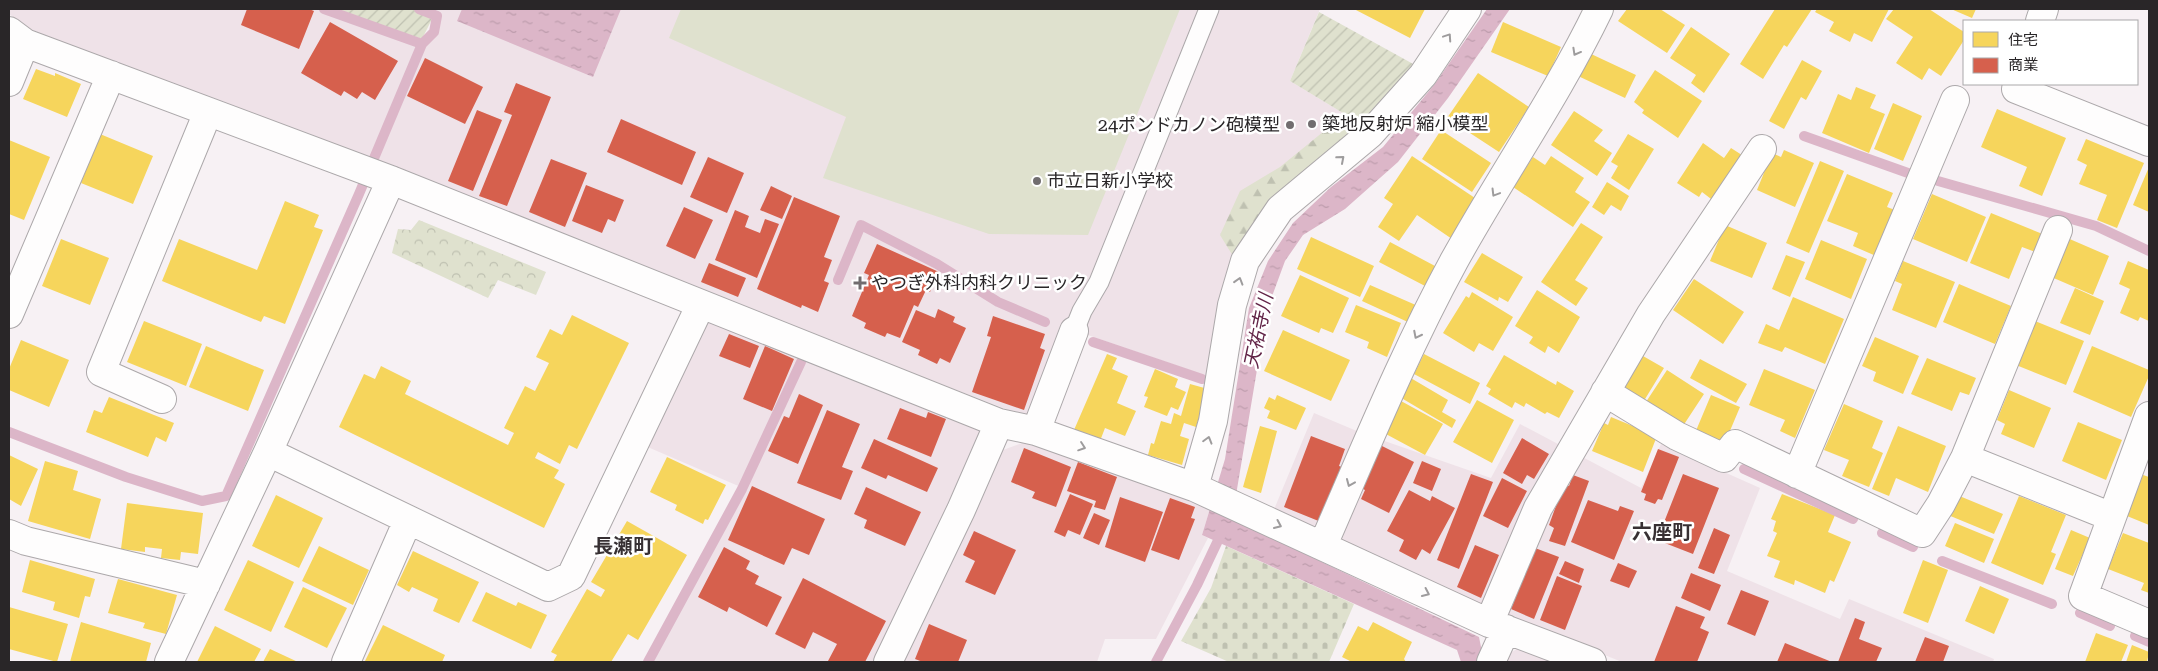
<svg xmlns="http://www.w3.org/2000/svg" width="2158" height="671" font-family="'Roboto Serif','Noto Sans JP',serif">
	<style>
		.built { fill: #efe2e8 }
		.forest { fill: url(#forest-firs) }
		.cemetery { fill: url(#cemetery-stones) }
		.park { fill: url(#park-crowns) }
		.garden { fill: url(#garden-furrows) }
		.pitch { fill: #dfe1ce }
		.water { fill: url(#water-ripples) }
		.homes { fill: #f6d55c }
		.shops { fill: #d6604d }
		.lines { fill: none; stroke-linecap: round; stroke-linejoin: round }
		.stream { stroke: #dcb6c8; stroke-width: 10 }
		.lane-casing { stroke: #aca8aa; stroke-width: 21 }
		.street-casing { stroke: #aca8aa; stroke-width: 30 }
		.lane { stroke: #fefdfd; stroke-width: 19 }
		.street { stroke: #fefdfd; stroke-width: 28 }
		.oneway { stroke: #9e9c9d }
		.poi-dot { fill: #716d6f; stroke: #fff; stroke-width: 2 }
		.labels { text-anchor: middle; stroke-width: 5; stroke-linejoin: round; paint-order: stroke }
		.poi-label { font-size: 18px; fill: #292628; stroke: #fff; text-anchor: start }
		.water-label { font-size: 19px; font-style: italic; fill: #622447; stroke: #fff }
		.quarter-label { font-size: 20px; font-weight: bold; fill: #373033; stroke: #fff }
	</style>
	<defs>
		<pattern id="forest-firs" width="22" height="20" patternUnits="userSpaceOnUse" patternTransform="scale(1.25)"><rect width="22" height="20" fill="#dfe1ce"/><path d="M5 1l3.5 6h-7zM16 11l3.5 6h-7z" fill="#bfc1b1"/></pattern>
		<pattern id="cemetery-stones" width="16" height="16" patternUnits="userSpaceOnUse" patternTransform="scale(1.25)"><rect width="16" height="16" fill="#dfe1ce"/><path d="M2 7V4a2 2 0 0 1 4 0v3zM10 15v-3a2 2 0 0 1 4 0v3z" fill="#bfc1b1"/></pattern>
		<pattern id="park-crowns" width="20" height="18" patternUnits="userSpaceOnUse" patternTransform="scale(1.25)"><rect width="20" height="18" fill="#dfe1ce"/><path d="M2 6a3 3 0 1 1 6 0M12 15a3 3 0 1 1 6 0" fill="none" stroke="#bfc1b1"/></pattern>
		<pattern id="garden-furrows" width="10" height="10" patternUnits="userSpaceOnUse" patternTransform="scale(1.25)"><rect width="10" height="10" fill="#dfe1ce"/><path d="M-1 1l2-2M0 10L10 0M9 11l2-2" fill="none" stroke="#bfc1b1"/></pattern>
		<pattern id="water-ripples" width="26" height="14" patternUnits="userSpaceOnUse" patternTransform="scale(1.25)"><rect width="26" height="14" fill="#dcb6c8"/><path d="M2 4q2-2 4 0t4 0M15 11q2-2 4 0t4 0" fill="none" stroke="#bd9cac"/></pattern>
	</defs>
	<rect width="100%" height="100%" fill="#f7f1f4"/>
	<path class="built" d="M9,9H334L422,39L438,32L441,15L427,9H1320L1290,81L1361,124L1274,201L1210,377L1085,334L1029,418L107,62L30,29L9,14Z
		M706,318L987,431L952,508L874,662H649L743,488L643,445Z
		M1314,413L1364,434L1323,533L1273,512Z
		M1520,424L1641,488L1661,444L1760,488L1727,571L1840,619L1849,599L1994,659L1993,662H1622L1516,619L1332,538L1376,438L1491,478Z
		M1033,439L1211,505L1202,535L1208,538L1156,639H1105L1097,662H896L1003,450Z
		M1527,643L1576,662H1500L1502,658Z"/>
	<path class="forest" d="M1345,114L1361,124L1236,261L1220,235L1240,191L1280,167Z"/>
	<path class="cemetery" d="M1226,546L1354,604L1329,662H1229L1181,641L1211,588Z"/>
	<path class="park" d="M419,220L546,272L536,295L498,280L488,298L392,253L398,229L411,230Z"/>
	<path class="garden" d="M334,9H412L432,19L422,39Z
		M1319,12L1415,65L1361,124L1290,81Z"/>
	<path class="pitch" d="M681,9H1180L1088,235L989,234L823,178L846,117L669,38Z"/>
	<path class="water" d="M462,9H621L593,77L457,21Z
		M1487,9H1510L1448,98L1398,162L1345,209L1303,235L1285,261L1267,310L1232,519L1479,637L1484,662H1461L1457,650L1202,535L1225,459L1249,308L1268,261L1293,223L1331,187L1383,147L1434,85Z"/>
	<path class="homes" d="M1354,9H1425L1410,38Z
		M1627,9H1660L1685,25L1667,53L1618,21Z
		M1775,9H1812L1787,47L1784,45L1763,79L1740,64Z
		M1817,9H1889L1872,42L1854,33L1850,42L1829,31L1834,22L1815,12Z
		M1894,9H1929L1964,32V40L1941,76L1929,68L1922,80L1896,63L1913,37L1886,19Z
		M1951,9H1976L1972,18Z
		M1503,22L1561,47L1548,76L1491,52Z
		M1691,27L1730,54L1704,93L1691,83L1696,75L1670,58Z
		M1589,53L1636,75L1625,98L1578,76Z
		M1802,60L1822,71L1806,100L1801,97L1784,129L1769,121Z
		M36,69L55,76V73L81,84L67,117L23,99Z
		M1655,70L1702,101L1678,138L1642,113L1644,110L1634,102Z
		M1478,73L1529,107L1499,152L1447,118Z
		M1856,87L1876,95L1870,108L1885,114L1869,153L1822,133L1838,94L1851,100Z
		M1893,103L1922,116L1903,161L1874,149Z
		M1997,109L2066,138L2042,196L2019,186L2027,167L1981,147Z
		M1574,111L1603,130L1594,141L1612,153L1597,176L1551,145Z
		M1441,130L1491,163L1472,192L1422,159Z
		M100,134L153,156L133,204L81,183Z
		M1628,134L1654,149L1629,190L1611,178L1618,166L1611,162Z
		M2086,139L2144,163L2117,228L2097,220L2107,195L2079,184L2087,165L2077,160Z
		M9,140L50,157L24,220L9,214Z
		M1703,143L1724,158L1731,148L1745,157L1715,202L1702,192L1699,197L1677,183Z
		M1784,150L1814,163L1795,207L1757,190L1772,153L1781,157Z
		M1412,156L1478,200L1452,239L1417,215L1399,241L1378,227L1393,204L1384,198Z
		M1551,156L1584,178L1575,192L1590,202L1573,227L1513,187L1533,157L1545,165Z
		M1820,161L1844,171L1809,253L1786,243Z
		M2149,167V212L2133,205Z
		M1847,174L1893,193L1887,207L1895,210L1876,256L1853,246L1858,233L1827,221Z
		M1607,182L1629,196L1621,211L1611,205L1604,215L1592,207Z
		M1932,194L1986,217L1967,262L1913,239Z
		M285,201L319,215L314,227L323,230L285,324L264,316L261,322L162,281L179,239L257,270Z
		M1991,213L2045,235L2038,253L2022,247L2009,279L1970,263Z
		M1581,223L1603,237L1575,280L1588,288L1576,306L1541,282Z
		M1725,225L1767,243L1752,278L1710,261Z
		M1311,237L1374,266L1360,297L1297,269Z
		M2065,237L2109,256L2093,295L2049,276Z
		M61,239L109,258L90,305L42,286Z
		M1821,240L1867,259L1851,299L1805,279Z
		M1390,242L1435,266L1425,286L1379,262Z
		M1482,253L1523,277L1508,302L1499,297L1498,301L1464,282Z
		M1786,255L1805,262L1790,297L1772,289Z
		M1903,261L1955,282L1936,328L1892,310L1902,284L1895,281Z
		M2128,261L2149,270V321L2140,317L2138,321L2120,313L2130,289L2119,284Z
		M1300,275L1349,298L1333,333L1321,328L1319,333L1281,316Z
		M1694,279L1744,312L1723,344L1673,310Z
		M1959,284L2011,306L1995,344L1943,322Z
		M1370,285L1418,306L1410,323L1362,301Z
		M2075,288L2104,301L2090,335L2060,323Z
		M1537,290L1580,317L1559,353L1548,346L1545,353L1529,343L1533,337L1515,326Z
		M1472,292L1513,317L1493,351L1479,343L1474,352L1443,333L1466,296L1469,298Z
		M1793,297L1844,319L1825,364L1785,347L1782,352L1758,343L1766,324L1779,330Z
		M1356,305L1401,323L1387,357L1367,348L1369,342L1345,332Z
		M572,315L629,343L577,449L569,445L560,464L538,452L535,458L559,470L554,478L565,484L544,528L339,427L364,374L375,379L381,366L411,381L405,394L508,445L514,433L504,428L525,386L535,391L549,363L536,357L550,329L562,335Z
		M144,321L202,344L186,386L127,362Z
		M2035,321L2084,341L2066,385L2016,365Z
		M1283,330L1350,360L1331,401L1264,371Z
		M1875,337L1919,356L1903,394L1873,381L1876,372L1862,366Z
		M21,340L69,360L49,407L9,390V369Z
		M206,346L264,370L248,411L189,387Z
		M2092,346L2149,370V376L2131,417L2073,392Z
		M1107,354L1117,358L1112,369L1128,376L1117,403L1136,411L1125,436L1105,428L1100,441L1074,430Z
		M1424,354L1480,383L1470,404L1414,374Z
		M1504,355L1556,385L1557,381L1574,391L1559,418L1547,412L1545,414L1526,403L1524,407L1515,402L1512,408L1488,394L1491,389L1486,386Z
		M1643,356L1664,368L1642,404L1622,392Z
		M1927,358L1976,378L1969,395L1960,392L1952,411L1911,394Z
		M1700,359L1747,384L1736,403L1690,378Z
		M1155,369L1178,379L1175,387L1186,392L1178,410L1171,407L1167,416L1144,407L1148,397L1144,396Z
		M1764,369L1815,390L1795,438L1780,431L1785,420L1749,405Z
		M1667,370L1704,394L1681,429L1644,405Z
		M1409,377L1448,400L1442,412L1456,420L1452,428L1398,396Z
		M1190,384L1208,389L1196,427L1184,423L1180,436L1189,439L1182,465L1148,455L1151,443L1154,444L1161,421L1171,424L1174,413L1181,416Z
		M2009,390L2051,408L2034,448L2001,434L2005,424L1997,420Z
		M1277,395L1306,408L1296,430L1267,418L1270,411L1264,408L1269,397L1275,400Z
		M1711,395L1740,407L1724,445L1695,433Z
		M109,397L174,423L166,442L156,437L148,457L86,432L94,410L102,413Z
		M1477,400L1514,420L1492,463L1453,442Z
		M1401,401L1443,424L1425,455L1384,433Z
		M1844,404L1883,421L1872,448L1883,453L1869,487L1842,476L1849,460L1824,450Z
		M1611,417L1657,436L1643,472L1592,451L1604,423L1608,425Z
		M2078,422L2122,440L2106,480L2062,461Z
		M1260,426L1277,431L1261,493L1243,487Z
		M1898,426L1946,446L1928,492L1896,478L1889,496L1872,489Z
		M9,455L38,469L21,506L9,499Z
		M667,457L726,485L708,520L705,519L703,524L675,510L677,505L650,492Z
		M45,461L78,471L73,490L101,499L90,539L28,521Z
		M2143,475L2149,477V525L2127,516Z
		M1782,494L1835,515L1828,532L1851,542L1834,582L1830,580L1825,593L1795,580L1794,585L1774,577L1780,561L1767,556L1777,533L1773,531L1776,521L1771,519Z
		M276,495L323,518L299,568L252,546Z
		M1957,495L2003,514L1994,534L1948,515Z
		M2019,496L2066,515L2051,552L2056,554L2043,585L1991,563Z
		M127,503L203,513L198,554L181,552L180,560L161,558L162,549L145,547V552L121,549Z
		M627,521L687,555L638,640L628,634L611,662H553L557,655L551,652L587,589L601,597L605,590L591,582Z
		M1955,523L1994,539L1984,563L1945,546Z
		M2071,530L2090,538L2073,576L2055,569Z
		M2123,533L2149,543V593L2141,590L2144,583L2108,569Z
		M319,546L369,570L353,605L302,581Z
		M413,551L479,582L459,623L433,611L438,599L412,587L409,592L397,585Z
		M30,560L95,579L90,597L85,596L79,618L53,610L55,602L22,592Z
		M248,560L294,582L271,632L224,610Z
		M1923,560L1948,570L1928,623L1903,613Z
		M118,579L177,595L166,634L143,628L145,623L108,613Z
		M1980,586L2009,599L1994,634L1965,621Z
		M303,587L347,608L327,648L284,627Z
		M486,592L516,606L518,602L547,615L531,649L472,621Z
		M9,607L68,624L57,662L9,649Z
		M81,622L151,643L146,662H70Z
		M1373,622L1412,642L1404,659L1406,662H1352L1342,657L1358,626L1368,631Z
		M383,625L445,655L442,662L365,661Z
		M215,626L261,649L254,662H197Z
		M2096,633L2128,645L2121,662H2085Z
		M2132,645L2149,652L2147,662H2126Z
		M270,649L298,662H263Z"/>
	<path class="shops" d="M247,9H309L314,11L299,49L241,25Z
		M330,22L398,61L375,100L362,92L357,99L344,91L341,96L301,73Z
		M425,58L483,87L465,124L407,96Z
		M516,83L551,97L507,206L479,196L512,115L504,112Z
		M477,110L502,120L473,191L448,181Z
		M621,119L696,152L682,185L607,152Z
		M708,157L744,173L727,213L690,197Z
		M551,159L587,173L565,227L529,212Z
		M586,185L624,200L615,222L608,219L602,233L572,221Z
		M771,186L792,196L782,219L760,210Z
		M794,197L840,216L824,257L832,260L824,281L829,283L818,312L802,305L801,308L757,289Z
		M684,207L713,220L695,259L666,246Z
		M735,210L749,216L745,227L760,233L765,219L779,224L757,278L715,260Z
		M877,244L939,272L930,292L926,290L918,307L914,305L900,338L887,333L885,337L864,328L866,323L852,316L869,275L864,273Z
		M709,263L746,278L738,297L701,282Z
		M938,309L955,317L953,322L966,328L950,363L940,358L937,364L918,355L920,350L902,342L916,310L935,318Z
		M993,316L1045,334L1040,348L1045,350L1024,410L972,392L991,337L987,336Z
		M729,334L759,346L750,368L719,356Z
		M765,346L794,359L772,411L743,399Z
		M799,394L823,405L798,464L768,451L784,416L789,418Z
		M900,408L926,418L928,412L946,419L931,457L887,439Z
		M827,410L860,424L842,467L853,471L841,500L797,483Z
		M1311,436L1345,449L1339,466L1342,467L1321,522L1284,507Z
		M1522,438L1549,454L1534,479L1527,475L1522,484L1503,473Z
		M874,439L938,468L927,492L888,475L886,479L861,468Z
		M1380,445L1414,462L1389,513L1361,499L1365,490L1359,487Z
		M1024,448L1071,467L1056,507L1032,498L1035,492L1011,482Z
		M1658,449L1679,457L1662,500L1658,499L1655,504L1644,500L1646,494L1641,492Z
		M1422,461L1441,469L1432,491L1413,483Z
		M1078,462L1117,477L1105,510L1094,507L1096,501L1067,491Z
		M1471,474L1493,482L1459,569L1437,560Z
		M1683,474L1719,488L1693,554L1657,540Z
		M1573,475L1589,481L1565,546L1549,541L1554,528L1549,525L1564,484L1569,486Z
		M1502,478L1527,491L1508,528L1483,516Z
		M752,486L825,519L809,555L792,548L784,565L728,540Z
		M866,487L921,512L905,546L864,528L867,520L854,514Z
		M1409,490L1430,501L1432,496L1455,508L1430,554L1422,549L1416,560L1399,551L1404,540L1387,531Z
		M1070,494L1093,504L1080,535L1068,530L1065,537L1054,532Z
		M1120,497L1163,512L1145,562L1105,547Z
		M1170,498L1195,507L1191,518L1195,519L1179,560L1151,550Z
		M1588,500L1618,511L1620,506L1634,511L1614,560L1571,542Z
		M1094,513L1110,520L1099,545L1083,538Z
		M1714,528L1730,535L1714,574L1698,568Z
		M974,531L1016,550L995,595L965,582L975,561L963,555Z
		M1475,545L1499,555L1481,598L1457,587Z
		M724,547L750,561L746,569L759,576L755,584L782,597L767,627L729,607L727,612L698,597Z
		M1535,548L1559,557L1534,619L1511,609Z
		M1565,561L1584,569L1579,583L1559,574Z
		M1618,563L1637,571L1629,588L1610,581Z
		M1691,573L1721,585L1710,611L1681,598Z
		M1557,576L1582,586L1565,630L1540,620Z
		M803,578L886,621L865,662L828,661L837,644L813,632L805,649L775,634Z
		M1741,590L1769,601L1755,636L1727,624Z
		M1676,606L1705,617L1700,628L1709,632L1697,662H1654Z
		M1855,618L1865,622L1859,639L1882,648L1876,662H1838Z
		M929,624L967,640L958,662H923L915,659Z
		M1925,637L1949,646L1943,662H1915Z
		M1785,643L1832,662H1777Z"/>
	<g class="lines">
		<path class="stream" d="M324,9L422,44
			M1804,136L1908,173
			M1938,181L2096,226L2149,251
			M838,280L861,225L937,264L998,302L1045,322
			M1093,342L1202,379
			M9,432L126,477L202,501L226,496L359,194L422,44L434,32L437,16L419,9
			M1744,469L1853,519
			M1882,533L1913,547
			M1942,561L2052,604
			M2080,613L2110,626
			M2135,636L2149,642
			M648,662L742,489L801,362
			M1156,662L1197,585L1222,532"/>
		<g class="lane-casing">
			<path id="lane" d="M1074,331L1082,311L1099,282L1209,9"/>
		</g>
		<g class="street-casing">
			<path id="street" d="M2040,21L2044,9
				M9,31L25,43L391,180L999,423L1036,431L1194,487L1489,623L1592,662
				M9,82L25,43
				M2018,84L2016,89L2149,142
				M9,314L111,75
				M1605,392L1677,436L1724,458L1735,444L1922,533L1941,504L1965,458L2058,230
				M162,399L101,372L208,112
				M2149,416L2083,596L2149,624
				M1036,431L1074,331
				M268,452L548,587L571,576L701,304
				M1965,458L2112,517
				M1797,474L1955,100
				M1194,487L1213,421L1232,305L1245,261L1280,209L1370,134L1423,75L1467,9
				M9,534L26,541L206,584
				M1323,545C1365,449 1404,353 1454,261C1501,176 1557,96 1599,9
				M1489,623L1538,508L1651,314L1762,149
				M169,662L268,452L391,180
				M346,662L408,520
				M888,662L961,510L999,423
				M1491,662L1506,629"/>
		</g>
		<use href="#lane" class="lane"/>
		<use href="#street" class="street"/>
	</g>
	<defs><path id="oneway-chevron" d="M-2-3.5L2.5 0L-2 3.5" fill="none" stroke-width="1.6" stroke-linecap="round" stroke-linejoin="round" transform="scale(1.25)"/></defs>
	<g class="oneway">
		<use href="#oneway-chevron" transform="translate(1448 37) rotate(-56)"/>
		<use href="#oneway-chevron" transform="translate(1576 52) rotate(119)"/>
		<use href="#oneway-chevron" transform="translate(1341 159) rotate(-41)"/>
		<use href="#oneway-chevron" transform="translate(1495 193) rotate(121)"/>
		<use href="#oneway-chevron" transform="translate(1239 281) rotate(-73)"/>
		<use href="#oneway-chevron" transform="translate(1417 335) rotate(117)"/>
		<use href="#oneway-chevron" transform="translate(1208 440) rotate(-74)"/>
		<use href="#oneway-chevron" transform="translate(1082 447) rotate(19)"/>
		<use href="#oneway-chevron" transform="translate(1350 483) rotate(113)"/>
		<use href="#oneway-chevron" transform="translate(1278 525) rotate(24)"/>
		<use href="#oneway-chevron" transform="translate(1426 593) rotate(25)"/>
	</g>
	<g class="poi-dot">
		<circle cx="1312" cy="124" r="5"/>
		<circle cx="1290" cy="125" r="5"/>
		<circle cx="1037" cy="181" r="5"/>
		<path d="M857.5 275.5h5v5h5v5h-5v5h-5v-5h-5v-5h5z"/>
	</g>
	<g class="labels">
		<g class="poi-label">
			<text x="1322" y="130">築地反射炉 縮小模型</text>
			<text x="1280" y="131" text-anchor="end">24ポンドカノン砲模型</text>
			<text x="1047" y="187">市立日新小学校</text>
			<text x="871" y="289">やつぎ外科内科クリニック</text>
		</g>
		<g class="water-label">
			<text transform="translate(1258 331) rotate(-78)" y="7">天祐寺川</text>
		</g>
		<g class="quarter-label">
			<text x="1662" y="539">六座町</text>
			<text x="623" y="553">長瀬町</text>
		</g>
	</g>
	<rect width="2158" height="671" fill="none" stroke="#292628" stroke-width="20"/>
	<rect x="1963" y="20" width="175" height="65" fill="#ffffff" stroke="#a9a8a9"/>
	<rect x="1973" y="32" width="25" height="15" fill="#f6d55c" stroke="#a9a8a9"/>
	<text x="2008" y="45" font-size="15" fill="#292628">住宅</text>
	<rect x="1973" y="58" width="25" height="15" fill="#d6604d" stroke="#a9a8a9"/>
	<text x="2008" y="70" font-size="15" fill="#292628">商業</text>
</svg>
